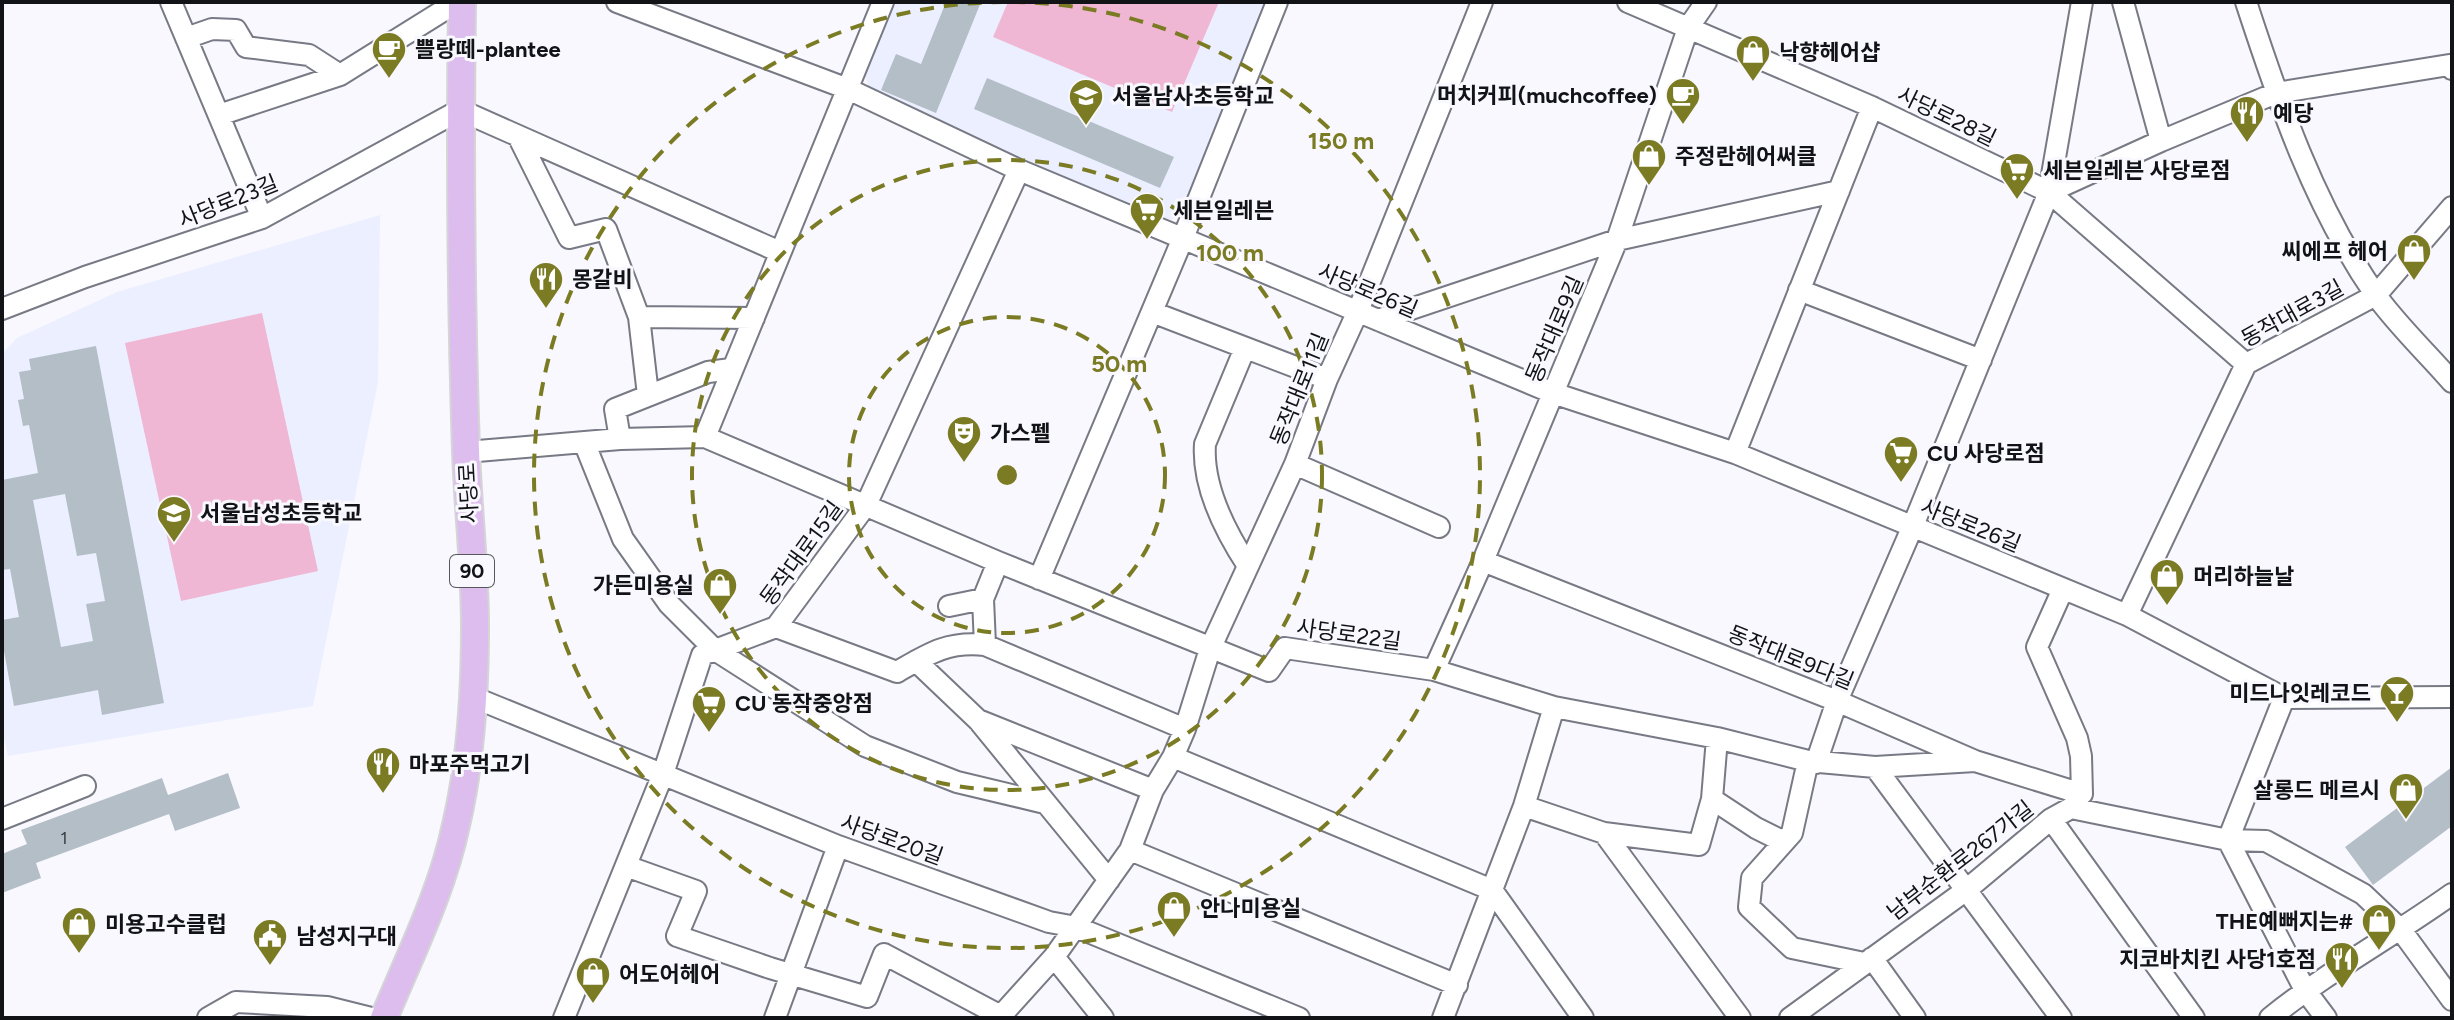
<svg xmlns="http://www.w3.org/2000/svg" width="2454" height="1020" font-family="Figtree,'Noto Sans KR',sans-serif">
	<style>
		.built { fill: #ecefff }
		.green { fill: #efb7d3 }
		.building { fill: #b3bec7; fill-rule: evenodd }
		.lines { fill: none; stroke-linecap: round; stroke-linejoin: round }
		.minor-casing { stroke: #777984; stroke-width: 24 }
		.major-casing { stroke: #d4d5d5; stroke-width: 30 }
		.minor { stroke: #fff; stroke-width: 20 }
		.major { stroke: #ddbcee; stroke-width: 26 }
		.ring { fill: none; stroke: #7b7b23; stroke-width: 4; stroke-dasharray: 14 10 }
		.labels { text-anchor: middle; stroke-width: 6; stroke-linejoin: round; paint-order: stroke }
		.number-label { font-size: 18px; fill: #3a3e43 }
		.shield { fill: #f8f8fe; stroke: #57585c; stroke-width: 2 }
		.shield-label { font-size: 20px; font-weight: bold; fill: #121317 }
		.poi-label { font-size: 22px; font-weight: bold; fill: #121317; stroke: #f8f8fe; text-anchor: start }
		.street-label { font-size: 22px; fill: #121317; stroke: #f8f8fe }
		.centre { fill: #7b7b23; stroke: #f8f8fe; stroke-width: 4 }
		.ring-label { font-size: 24px; text-anchor: middle; font-weight: bold; fill: #7b7b23; stroke: #f8f8fe; stroke-width: 6; stroke-linejoin: round; paint-order: stroke }
	</style>
	<rect width="100%" height="100%" fill="#f8f8fe"/>
	<path class="built" d="M896,2H1269L1185,215L1170,220L1036,165L870,89L865,76Z
		M380,215L378,382L313,706L8,756L2,728V354L17,338L117,292Z"/>
	<path class="green" d="M1008,2H1219L1172,112L993,37Z
		M262,313L318,571L181,601L125,343Z"/>
	<path class="building" d="M946,2H981L936,113L881,90L896,54L921,64Z
		M987,78L1174,157L1160,188L974,109Z
		M96,346L164,703L102,715L98,690L14,706L2,640V620L19,617L10,569L2,570V480L38,473L29,425L23,426L18,400L24,399L19,372L31,370L29,359ZM65,494L77,556L96,553L105,601L86,604L93,641L61,647L33,500Z
		M2452,767V826L2373,885L2345,847Z
		M228,773L240,808L175,831L169,814L36,863L41,878L2,893V854L27,844L21,830L162,778L168,795Z"/>
	<g class="lines">
		<g class="minor-casing">
			<path id="minor" d="M171,2L262,218
				M617,2L848,89L1019,170L1553,393L1735,453L2127,615L2284,698L2452,697
				M1628,2L1872,107L2049,192L2246,364
				M2123,2L2161,141
				M2246,2C2279,103 2314,206 2375,294C2397,325 2427,353 2452,382
				M186,38L212,29L236,30L246,47L309,55L340,75
				M219,115L340,75L457,2
				M519,138L569,238L606,229L639,317L648,395
				M2049,192L2161,141L2276,93L2449,65L2452,69
				M1799,290L1981,360
				M2,309L85,277L262,218L460,110L780,252
				M1152,312L1327,379
				M639,317L754,318
				M1378,320L1617,240L1839,191
				M1245,348L1205,444C1202,486 1225,531 1248,566
				M705,437L883,2
				M620,439L615,409L708,372L731,369
				M584,442L623,539L669,604L715,650L865,746L957,782L1045,803
				M466,452L620,439L705,437L998,562L1269,671L1285,648L1434,670L1554,707L1717,738L1808,761L1875,767L1975,761
				M1735,453L1872,107
				M1295,464L1439,527
				M1483,561L1837,701L1975,761L2082,794L2081,756L2077,738L2037,647L2063,589
				M1039,579L1183,238L1277,2
				M983,599L985,645
				M949,606L983,599L998,562
				M2127,615L2246,364L2376,295L2452,207
				M776,627L897,672C928,654 947,641 985,645L1185,729
				M916,661L978,720L1109,880
				M1434,670L1483,561L1617,240L1688,28L1706,2
				M473,697L838,846L1049,922L1076,927L1299,1018
				M2284,698L2228,840L2305,990L2326,1018
				M978,720L1153,790
				M1173,757L1492,890L1583,1018
				M1808,761L1792,833L1752,878L1749,907L1792,948L1864,963
				M1816,763L1837,701L1912,528L2049,192L2082,2
				M1875,767L2061,1018
				M1712,799L1756,828L1784,842
				M1524,806L1604,833L1699,845L1712,799L1717,738
				M2,819L85,786
				M2051,819L2194,1018
				M1604,833L1740,1018
				M1130,850L1457,985
				M626,866L696,891L677,936L770,968L867,997L884,954L1001,1016
				M1054,957L1103,1018
				M1872,958L1915,1018
				M208,1018L236,1002L327,1007L371,1018
				M564,1018L663,774L702,655L776,627L866,505L1019,170
				M775,1018L838,846
				M999,1018L1054,957L1130,850L1153,790L1173,757L1185,729L1210,649L1295,464L1327,379L1358,311L1482,2
				M1443,1018L1524,806L1554,707
				M1790,1018L1965,891L2051,819L2071,808L2228,840L2266,841L2363,894L2401,930L2452,1000
				M2270,1018C2327,972 2392,937 2452,894"/>
		</g>
		<g class="major-casing">
			<path id="major" d="M384,1018C410,955 442,892 456,825C471,761 475,692 475,626C475,568 468,509 466,451C461,301 460,151 462,2"/>
		</g>
		<use href="#minor" class="minor"/>
		<use href="#major" class="major"/>
	</g>
	<g class="ring">
		<circle cx="1007" cy="475" r="158"/>
		<circle cx="1007" cy="475" r="315"/>
		<path d="M1011 2A473 473 0 1 1 1003 2"/>
	</g>
	<defs>
		<g id="cafe-pin" transform="scale(1.8)"><path d="M0 17L-7.5 6A9.5 9.5 0 1 1 7.5 6Z" fill="#7b7b23" stroke="#f8f8fe"/><path d="M-5.5-4.5H6V0H3Q3 3.5 0 3.5H-2.5Q-5.5 3.5-5.5 0ZM3-3.2v2h1.7v-2ZM-6 4.5H4V6H-6Z" fill="#fff"/></g>
		<g id="shop-pin" transform="scale(1.8)"><path d="M0 17L-7.5 6A9.5 9.5 0 1 1 7.5 6Z" fill="#7b7b23" stroke="#f8f8fe"/><path d="M-5-2.5h2.3a2.7 3.5 0 0 1 5.4 0H5L5.5 6h-11ZM-1.5-2.5h3a1.5 2.3 0 0 0-3 0Z" fill="#fff"/></g>
		<g id="school-pin" transform="scale(1.8)"><path d="M0 17L-7.5 6A9.5 9.5 0 1 1 7.5 6Z" fill="#7b7b23" stroke="#f8f8fe"/><path d="M0-5L7-2L0 1L-7-2ZM-4 1L0 2.5L4 1V4Q0 6-4 4Z" fill="#fff"/></g>
		<g id="restaurant-pin" transform="scale(1.8)"><path d="M0 17L-7.5 6A9.5 9.5 0 1 1 7.5 6Z" fill="#7b7b23" stroke="#f8f8fe"/><path d="M-5-6h1v4h1v-4h1v4h1v-4h1v5L-1.5 .5V6h-2V.5L-5-1ZM5-6V6H3V1.5H1.5Q1.5-4 5-6Z" fill="#fff"/></g>
		<g id="supermarket-pin" transform="scale(1.8)"><path d="M0 17L-7.5 6A9.5 9.5 0 1 1 7.5 6Z" fill="#7b7b23" stroke="#f8f8fe"/><path d="M-6-5.5h2.5l.6 2H6L4.5 2H-2.5L-4.4-4H-6ZM-1.5 3.2a1.3 1.3 0 1 0 .1 0ZM3 3.2a1.3 1.3 0 1 0 .1 0Z" fill="#fff"/></g>
		<g id="theatre-pin" transform="scale(1.8)"><path d="M0 17L-7.5 6A9.5 9.5 0 1 1 7.5 6Z" fill="#7b7b23" stroke="#f8f8fe"/><path d="M-5-5.5Q0-4 5-5.5V0Q5 5 0 6Q-5 5-5 0ZM-3.3-2.5H-1v1.5H-3.3ZM1-2.5H3.3v1.5H1ZM-2.8 1Q0 5.5 2.8 1Z" fill="#fff"/></g>
		<g id="bar-pin" transform="scale(1.8)"><path d="M0 17L-7.5 6A9.5 9.5 0 1 1 7.5 6Z" fill="#7b7b23" stroke="#f8f8fe"/><path d="M-6-5H6L.8 .8V4.5H3.5V6h-7V4.5H-.8V.8Z" fill="#fff"/></g>
		<g id="civic-pin" transform="scale(1.8)"><path d="M0 17L-7.5 6A9.5 9.5 0 1 1 7.5 6Z" fill="#7b7b23" stroke="#f8f8fe"/><path d="M-.6-6.5H3V-4.5H.6V-3L4-1V1h2V6H-6V1h2V-1L-.6-3ZM-1.2 2.5V6h2.4V2.5Z" fill="#fff"/></g>
	</defs>
	<g fill-rule="evenodd">
		<use href="#cafe-pin" x="389" y="49"/>
		<use href="#shop-pin" x="1753" y="52"/>
		<use href="#cafe-pin" x="1683" y="95"/>
		<use href="#school-pin" x="1086" y="96"/>
		<use href="#restaurant-pin" x="2247" y="113"/>
		<use href="#shop-pin" x="1649" y="156"/>
		<use href="#supermarket-pin" x="2017" y="170"/>
		<use href="#supermarket-pin" x="1147" y="210"/>
		<use href="#shop-pin" x="2414" y="251"/>
		<use href="#restaurant-pin" x="546" y="279"/>
		<use href="#theatre-pin" x="964" y="433"/>
		<use href="#supermarket-pin" x="1901" y="453"/>
		<use href="#school-pin" x="174" y="513"/>
		<use href="#shop-pin" x="2167" y="576"/>
		<use href="#shop-pin" x="720" y="585"/>
		<use href="#bar-pin" x="2397" y="693"/>
		<use href="#supermarket-pin" x="709" y="703"/>
		<use href="#restaurant-pin" x="383" y="764"/>
		<use href="#shop-pin" x="2406" y="790"/>
		<use href="#shop-pin" x="1174" y="908"/>
		<use href="#shop-pin" x="2379" y="921"/>
		<use href="#shop-pin" x="79" y="924"/>
		<use href="#civic-pin" x="270" y="936"/>
		<use href="#restaurant-pin" x="2342" y="959"/>
		<use href="#shop-pin" x="593" y="974"/>
	</g>
	<g class="labels">
		<g class="number-label">
			<text x="64" y="844">1</text>
		</g>
		<rect class="shield" x="450" y="555" width="44" height="32" rx="6"/>
		<g class="shield-label">
			<text x="472" y="578">90</text>
		</g>
		<g class="poi-label">
			<text x="415" y="57">쁠랑떼-plantee</text>
			<text x="1779" y="60">낙향헤어샵</text>
			<text x="1657" y="103" text-anchor="end">머치커피(muchcoffee)</text>
			<text x="1112" y="104">서울남사초등학교</text>
			<text x="2273" y="121">예당</text>
			<text x="1675" y="164">주정란헤어써클</text>
			<text x="2043" y="178">세븐일레븐 사당로점</text>
			<text x="1173" y="218">세븐일레븐</text>
			<text x="2388" y="259" text-anchor="end">씨에프 헤어</text>
			<text x="572" y="287">몽갈비</text>
			<text x="990" y="441">가스펠</text>
			<text x="1927" y="461">CU 사당로점</text>
			<text x="200" y="521">서울남성초등학교</text>
			<text x="2193" y="584">머리하늘날</text>
			<text x="694" y="593" text-anchor="end">가든미용실</text>
			<text x="2371" y="701" text-anchor="end">미드나잇레코드</text>
			<text x="735" y="711">CU 동작중앙점</text>
			<text x="409" y="772">마포주먹고기</text>
			<text x="2380" y="798" text-anchor="end">살롱드 메르시</text>
			<text x="1200" y="916">안나미용실</text>
			<text x="2353" y="929" text-anchor="end">THE예뻐지는#</text>
			<text x="105" y="932">미용고수클럽</text>
			<text x="296" y="944">남성지구대</text>
			<text x="2316" y="967" text-anchor="end">지코바치킨 사당1호점</text>
			<text x="619" y="982">어도어헤어</text>
		</g>
		<g class="street-label">
			<text transform="translate(1947 116) rotate(26)" y="8">사당로28길</text>
			<text transform="translate(228 201) rotate(-22)" y="8">사당로23길</text>
			<text transform="translate(1368 290) rotate(23)" y="8">사당로26길</text>
			<text transform="translate(2292 313) rotate(-29)" y="8">동작대로3길</text>
			<text transform="translate(1554 329) rotate(-67)" y="8">동작대로9길</text>
			<text transform="translate(1299 389) rotate(-68)" y="8">동작대로11길</text>
			<text transform="translate(468 493) rotate(-93)" y="8">사당로</text>
			<text transform="translate(1971 525) rotate(22)" y="8">사당로26길</text>
			<text transform="translate(801 553) rotate(-54)" y="8">동작대로15길</text>
			<text transform="translate(1349 634) rotate(8)" y="8">사당로22길</text>
			<text transform="translate(1791 657) rotate(22)" y="8">동작대로9다길</text>
			<text transform="translate(892 839) rotate(20)" y="8">사당로20길</text>
			<text transform="translate(1960 860) rotate(-38)" y="8">남부순환로267가길</text>
		</g>
	</g>
	<circle cx="1007" cy="475" r="12" class="centre"/>
	<g class="ring-label">
		<text x="1341" y="149">150 m</text>
		<text x="1230" y="261">100 m</text>
		<text x="1119" y="372">50 m</text>
	</g>
	<rect width="2454" height="1020" fill="none" stroke="#121317" stroke-width="8"/>
</svg>
